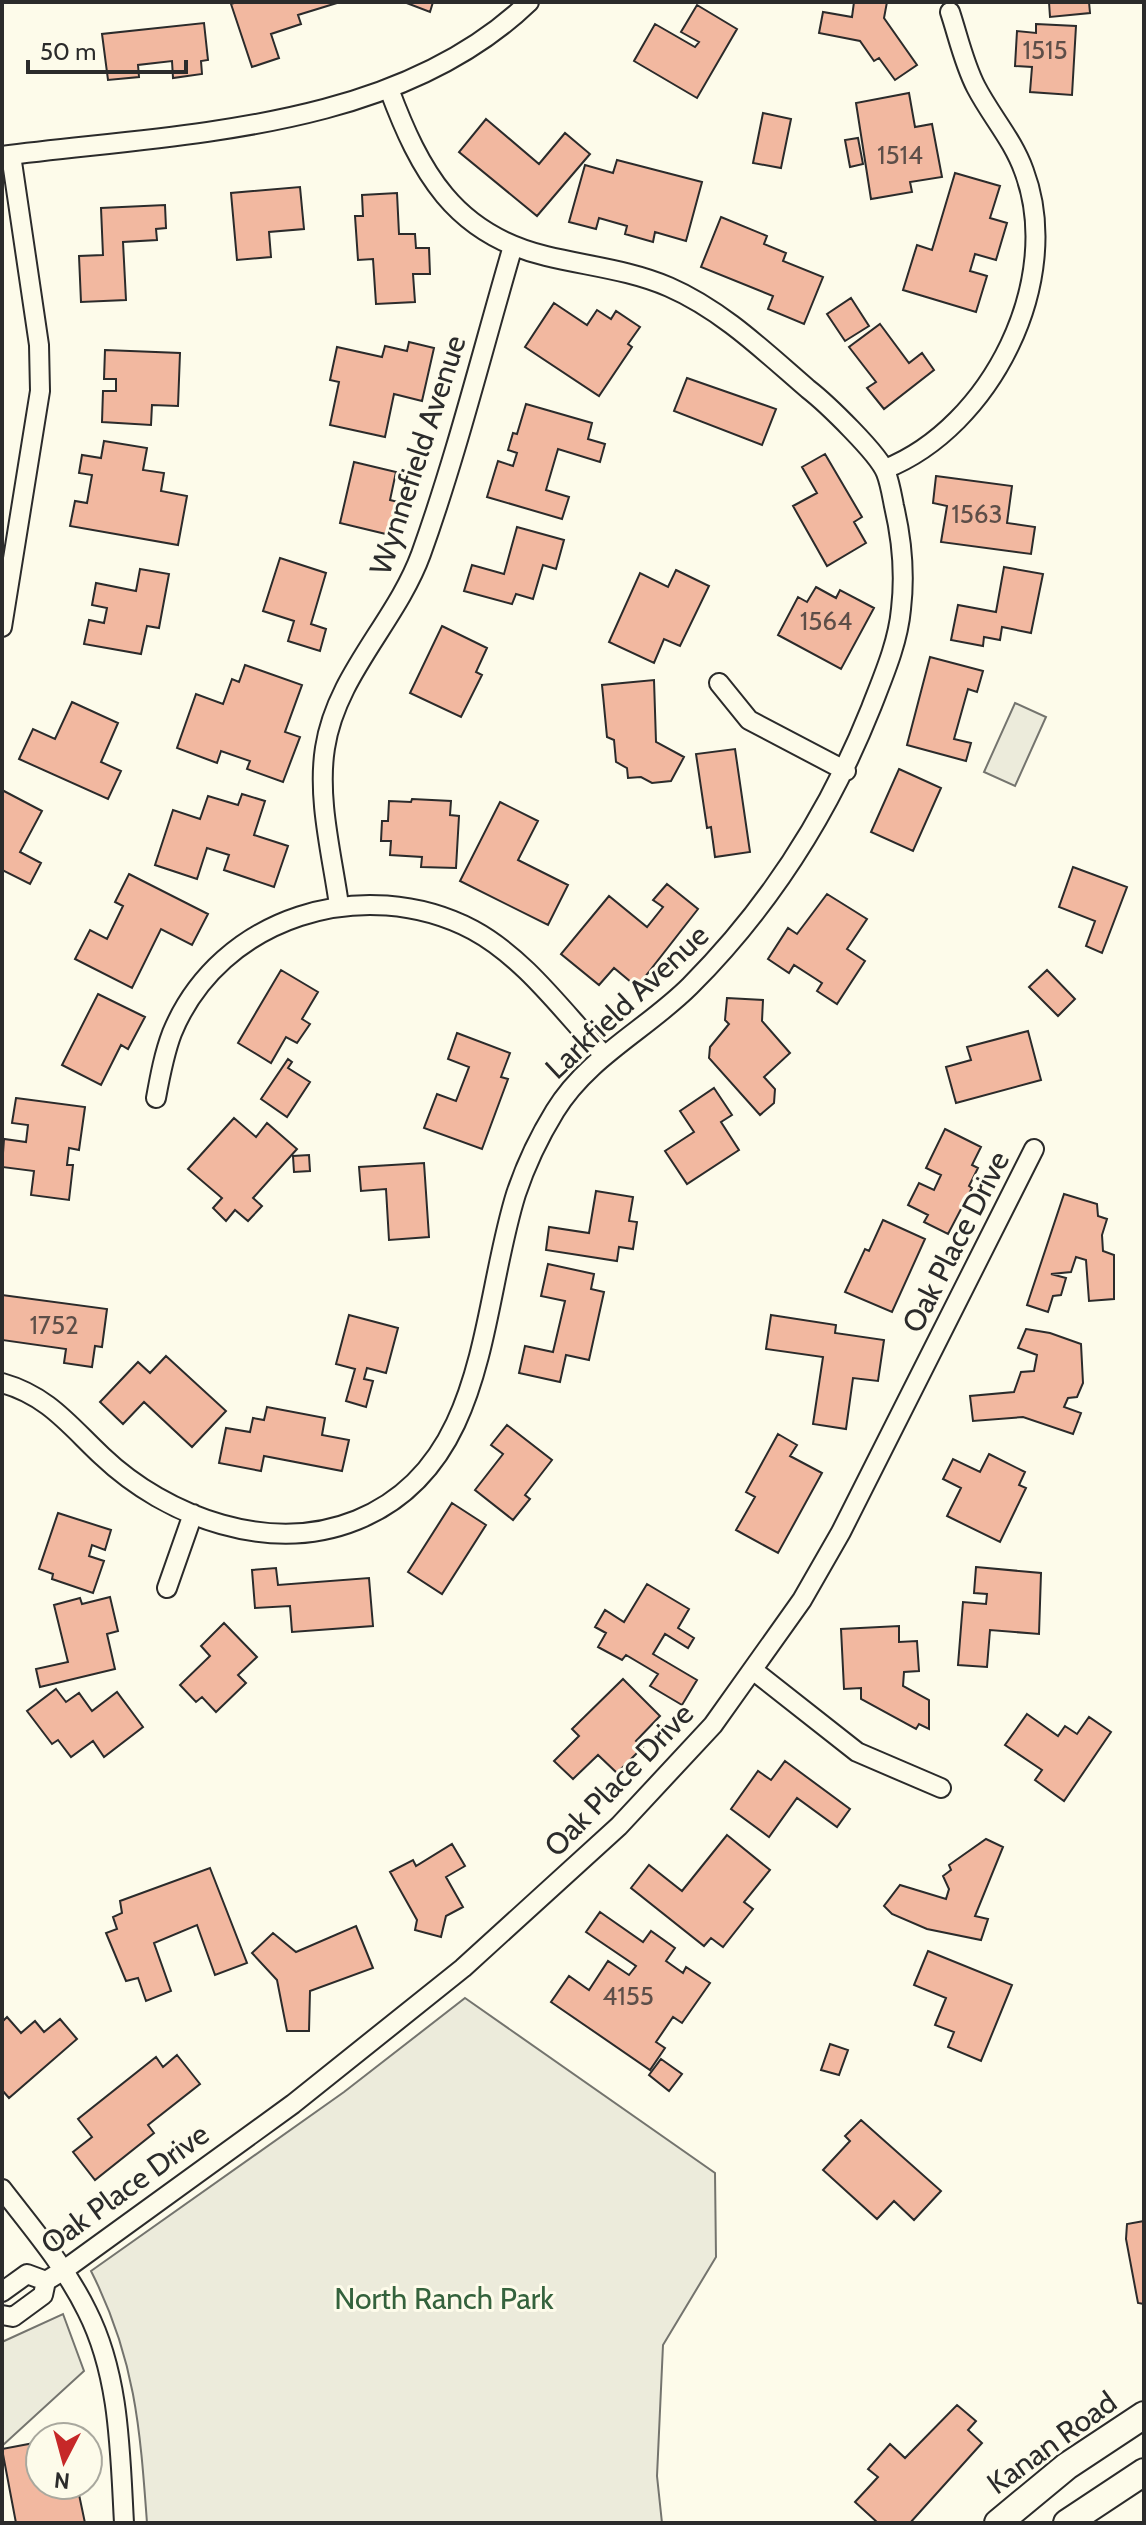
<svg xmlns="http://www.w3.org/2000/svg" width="1146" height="2525" font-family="Cabin,sans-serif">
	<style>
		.green { fill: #ecebdb; stroke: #74746e; stroke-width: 2 }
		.building { fill: #f2b8a0; stroke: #2b2b2b; stroke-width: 2 }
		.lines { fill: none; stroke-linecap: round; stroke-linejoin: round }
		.street-casing { stroke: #2b2b2b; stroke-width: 22 }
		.secondary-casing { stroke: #2b2b2b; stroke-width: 30 }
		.street { stroke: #fdfbea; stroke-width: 18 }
		.secondary { stroke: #fdfbea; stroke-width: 26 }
		.labels { text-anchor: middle; stroke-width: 6; stroke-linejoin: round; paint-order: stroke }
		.number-label { font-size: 26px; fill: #5d4e48 }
		.street-label { font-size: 30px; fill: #2b2b2b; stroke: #fdfbea }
		.park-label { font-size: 30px; fill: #34623c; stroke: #fdfbea }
	</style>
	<rect width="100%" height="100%" fill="#fdfbea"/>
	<path class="green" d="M1015,703L1046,717L1015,786L984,772Z
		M465,1998L715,2173L716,2257L663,2345L657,2476L662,2523H147C140,2427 135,2358 91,2271L344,2092Z
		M63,2314L84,2371L2,2446V2342Z"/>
	<path class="building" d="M237,2H336L337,3L298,15L301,24L271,34L279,58L252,67L231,4Z
		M404,2H433L430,12Z
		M854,2H887L884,18L917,65L895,80L879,58L874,61L860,41L819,33L823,12L852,17Z
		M1049,2H1089L1090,13L1050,17Z
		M697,5L737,29L697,98L634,61L655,24L695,47L699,42L681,32Z
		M204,23L208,60L201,61L202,74L173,78L172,61L138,65L139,77L108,80L102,34Z
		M1036,24L1076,26L1072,95L1030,92L1032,67L1015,66L1017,31L1036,33Z
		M909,93L915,127L932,124L942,177L910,182L912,192L871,199L856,103Z
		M763,113L791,119L781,168L753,163Z
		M486,119L539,164L565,133L590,154L537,216L459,152Z
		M858,138L863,164L850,167L845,140Z
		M617,160L702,182L686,241L655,232L653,242L625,234L627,226L599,218L596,229L569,222L585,165L613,173Z
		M955,173L1000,186L990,218L1007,223L996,260L975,254L970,271L987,276L976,312L903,290L917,245L932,250Z
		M300,187L304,229L269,232L271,257L237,260L231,193Z
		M397,193L399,234H415L416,248H429L430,274H413L415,302L376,304L373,259L358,260L355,216H363L362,195Z
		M165,205L166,228L156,229L157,240L123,242L126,300L81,302L79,256L103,255L101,208Z
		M721,217L767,236L764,244L786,253L783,261L823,277L804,324L768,309L773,296L701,267Z
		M851,298L869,326L845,341L827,314Z
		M554,303L587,325L597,310L611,319L616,311L640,327L628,344L632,347L599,396L525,347Z
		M880,324L909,363L922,353L934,370L884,409L867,388L876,382L849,347Z
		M409,342L434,348L422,401L394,394L385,437L330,425L339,382L330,380L337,347L382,357L385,346L407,351Z
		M105,350L180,353L178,406L152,405L151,425L102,422L103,391H116V379H104Z
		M687,378L776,409L762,445L674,411Z
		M526,404L592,423L588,439L605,444L600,462L558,449L546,490L569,497L562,519L487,497L498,461L513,466L517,453L508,450L513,433L517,434Z
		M104,441L147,448L143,470L164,473L161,491L187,496L178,545L70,526L75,501L87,503L92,475L79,473L82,455L101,458Z
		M825,454L862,517L854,522L866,543L827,566L793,506L817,493L802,467Z
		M354,462L396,472L390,500L398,502L390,535L340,523Z
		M936,476L1012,486L1007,523L1035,527L1031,554L941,542L947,506L933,503Z
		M517,527L564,540L556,569L543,565L533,599L516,594L512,604L464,591L472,565L504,574Z
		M280,558L326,573L311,624L326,629L320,651L288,641L294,621L263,611Z
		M1004,567L1043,574L1031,633L1002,627L1000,640L984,637L983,646L951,640L958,605L996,612Z
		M140,569L169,574L159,628L147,626L141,654L84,644L89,620L104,623L107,608L92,605L96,583L136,591Z
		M676,570L709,586L680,646L664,639L654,663L609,642L640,573L668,587Z
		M816,587L836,598L840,590L874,608L841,669L778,635L798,597L807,602Z
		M442,626L487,648L476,672L482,675L461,717L410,693Z
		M930,657L983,671L977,692L968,689L954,739L971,743L966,761L907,745Z
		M245,665L302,685L285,732L300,737L283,782L247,769L250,761L221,751L217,763L177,748L196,694L223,704L232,679L239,682Z
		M654,680L656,742L684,757L671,781L652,783L641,777L628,778L627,768L616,762L614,740L607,737L602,685Z
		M72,702L118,723L101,762L121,771L108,799L19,759L33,729L55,739Z
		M735,749L750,852L715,857L711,827L707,828L696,754Z
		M899,769L941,788L913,851L871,832Z
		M2,790L42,811L20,852L41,863L30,884L2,870Z
		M242,794L265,801L254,835L288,846L274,887L224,870L229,855L207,848L197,879L155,865L173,810L200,819L208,796L238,805Z
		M412,799L451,801L450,815L459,816L456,868L421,867L422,857L390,855L391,841H381L382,821H388L389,801L411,802Z
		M500,802L538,821L518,860L568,885L548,925L460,881Z
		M1073,867L1127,887L1102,953L1086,946L1095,921L1059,907Z
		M129,874L208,914L192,945L161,929L132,988L75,959L90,930L107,939L123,906L115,902Z
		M667,884L698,909L637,987L614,968L599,985L561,954L609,896L647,927L663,907L653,900Z
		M827,894L867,919L847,949L865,961L837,1004L817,991L822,983L794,965L789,973L768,959L788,928L797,934Z
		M281,970L318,992L302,1019L310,1024L297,1043L286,1037L271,1063L238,1043Z
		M1047,970L1075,999L1058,1016L1029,987Z
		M98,994L145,1017L128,1049L121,1045L101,1085L62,1065Z
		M727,998L763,1000L762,1021L790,1053L764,1077L775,1089L774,1103L760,1115L709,1058L710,1047L729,1024L725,1020Z
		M1028,1031L1041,1080L956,1103L946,1067L971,1060L967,1047Z
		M457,1033L510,1053L501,1077L508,1079L482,1149L424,1128L437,1094L456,1101L469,1067L448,1059Z
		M288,1059L292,1062L288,1068L310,1082L287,1117L261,1099Z
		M714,1088L732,1115L721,1122L739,1150L687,1184L665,1151L694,1132L680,1111Z
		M16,1098L85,1107L79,1150L69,1148L67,1165H73L69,1200L31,1195L34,1171L2,1167L4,1139L26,1142L28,1125L12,1123Z
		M234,1118L256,1137L267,1123L297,1149L253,1198L262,1206L248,1221L235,1210L226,1221L213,1208L222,1198L188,1169Z
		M945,1129L981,1147L972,1165L978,1168L969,1186L972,1188L948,1234L924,1222L928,1215L908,1205L919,1183L934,1190L941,1175L926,1168Z
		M309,1155L310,1171L294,1172L293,1156Z
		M424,1163L429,1237L389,1240L386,1189L361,1191L359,1167Z
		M596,1191L633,1197L629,1221L637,1222L633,1249L619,1247L617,1261L546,1250L549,1227L589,1233Z
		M1064,1194L1097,1204L1098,1216L1107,1219L1102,1235L1103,1251L1114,1255V1299L1089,1301L1086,1260L1076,1257L1071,1272L1051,1274L1066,1278L1061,1295L1053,1296L1048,1312L1027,1305Z
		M883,1220L925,1239L892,1312L845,1292L865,1249L869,1251Z
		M548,1264L594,1274L591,1289L604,1292L589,1360L566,1355L560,1382L519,1373L525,1346L553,1352L565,1301L541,1296Z
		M2,1295L107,1309L102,1347L95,1346L92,1367L64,1363L66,1349L2,1340Z
		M349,1315L398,1328L386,1373L367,1368L364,1379L373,1381L366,1407L346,1401L355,1369L336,1364Z
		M771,1315L836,1325L835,1333L884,1340L878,1381L853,1378L846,1429L813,1424L823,1357L766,1349Z
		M1026,1329L1050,1333L1081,1344L1083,1383L1077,1397L1068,1398L1064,1407L1081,1413L1073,1434L1023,1417L973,1421L970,1396L1014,1392L1021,1372L1034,1371L1037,1355L1018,1348Z
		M166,1356L226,1411L192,1447L144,1402L123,1424L100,1402L138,1362L150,1373Z
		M267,1407L325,1418L322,1435L349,1440L342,1471L264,1456L261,1471L219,1463L226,1428L250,1432L253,1418L264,1420Z
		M507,1425L552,1460L525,1495L530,1499L513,1520L475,1490L503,1454L491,1445Z
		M778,1434L797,1445L790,1456L822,1473L778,1553L736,1530L755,1497L746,1492Z
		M989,1454L1025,1472L1019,1485L1026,1488L1000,1542L947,1516L961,1488L943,1479L953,1459L980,1472Z
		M452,1503L486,1525L442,1594L408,1572Z
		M58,1513L111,1530L105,1550L92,1545L89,1556L104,1561L93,1593L52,1579L53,1574L39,1569Z
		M976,1567L1041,1573L1039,1634L990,1630L987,1667L958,1665L963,1602L986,1604L987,1594L974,1593Z
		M276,1568L278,1585L369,1578L373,1626L292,1632L290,1606L255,1608L252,1570Z
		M647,1584L689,1609L678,1628L694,1638L688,1648L665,1634L653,1654L697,1680L682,1705L650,1686L658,1674L626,1655L622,1660L598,1647L606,1633L595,1627L605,1610L624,1622Z
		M110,1597L118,1631L107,1634L115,1669L40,1687L36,1669L68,1662L54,1605L80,1598L82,1604Z
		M224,1623L257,1657L238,1675L246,1683L216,1712L202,1697L196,1702L180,1685L210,1656L201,1646Z
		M899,1626V1642L917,1641L919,1671L904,1672L903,1686L929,1700V1729L919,1724L916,1729L861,1699V1688L844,1689L841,1629Z
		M623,1679L660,1716L636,1741L643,1747L617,1773L598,1755L573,1779L554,1761L579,1736L572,1729Z
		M56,1689L66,1702L79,1693L92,1711L117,1692L143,1727L104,1757L93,1741L71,1757L58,1740L52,1744L27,1711Z
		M1027,1714L1058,1736L1065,1726L1077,1734L1089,1717L1111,1732L1064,1801L1035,1780L1042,1770L1005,1745Z
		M785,1761L850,1809L837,1827L797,1798L769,1837L731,1809L758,1771L771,1780Z
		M727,1835L770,1870L744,1902L753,1909L723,1947L711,1938L704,1946L631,1888L649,1865L682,1891Z
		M986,1839L1003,1847L975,1916L988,1919L981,1940L927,1929L892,1914L884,1906L900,1885L946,1899L949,1889L943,1876L951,1870L949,1865Z
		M452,1844L465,1866L446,1877L463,1907L446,1916L441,1937L415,1930L417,1920L390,1872L413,1860L416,1866Z
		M210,1868L247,1963L215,1975L197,1925L154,1943L171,1991L146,2001L138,1978L126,1981L106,1933L117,1929L113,1917L122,1913L120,1901Z
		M600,1912L643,1942L651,1931L675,1948L666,1961L683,1973L686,1967L710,1983L682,2023L673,2017L656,2042L665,2048L650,2070L551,2002L569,1976L589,1990L608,1961L629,1975L636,1966L586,1932Z
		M356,1926L373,1968L310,1991L309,2031H287L277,1980L252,1953L273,1933L296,1952Z
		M928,1951L1012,1985L981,2061L948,2047L954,2032L935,2025L946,1998L914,1985Z
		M7,2017L21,2033L35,2021L44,2032L60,2019L77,2039L9,2098L2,2090V2022Z
		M830,2044L848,2050L839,2075L821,2070Z
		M177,2055L200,2084L148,2125L154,2133L95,2180L73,2152L92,2137L78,2119L156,2057L163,2067Z
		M661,2059L682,2074L669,2091L649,2075Z
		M861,2120L941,2191L914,2220L894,2201L877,2219L823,2170L850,2141L845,2136Z
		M1144,2221V2304L1138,2303L1126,2239L1127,2224Z
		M957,2405L976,2421L968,2430L982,2443L910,2523H878L855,2502L878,2477L868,2469L890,2444L905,2458Z
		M34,2443L37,2458L40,2457V2485H77L85,2523H16L2,2449Z"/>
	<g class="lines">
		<g class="street-casing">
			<path id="street" d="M2,156C178,133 394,132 529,2
				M885,469C991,427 1065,280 1024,171C1013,140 991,116 976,87C964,64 958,36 950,12
				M2,627L40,391L39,345L11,155
				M719,683L749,720L846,771
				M339,905C332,855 317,799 325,748C336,675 396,622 421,554C457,454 483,348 513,246
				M156,1098C160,1076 164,1054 172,1033C220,916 364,873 473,930C525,958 564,1013 604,1055
				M2,1383C48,1396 69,1425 102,1456C167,1518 271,1555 357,1520C488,1467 480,1309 516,1194C526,1164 539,1137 555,1111C588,1057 647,1029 690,986C770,906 829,813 871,708C883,677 898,643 901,609C905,575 902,540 894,506C892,496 890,483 886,473C879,454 826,403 808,389C765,352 722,310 669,287C630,270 587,266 546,256C454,234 420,172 389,89
				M167,1588L193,1514
				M754,1671L857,1752L941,1788
				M2,2189C32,2228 65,2266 87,2311C120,2376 120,2452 124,2523
				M2,2292L27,2274L46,2281L64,2270L293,2104L463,1968L619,1826L713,1725L802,1600L841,1532L1034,1149
				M2,2315L13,2317L43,2295L46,2281"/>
		</g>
		<g class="secondary-casing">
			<path id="secondary" d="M998,2523L1067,2466L1144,2415
				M1067,2523L1144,2472"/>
		</g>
		<use href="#street" class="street"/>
		<use href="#secondary" class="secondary"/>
	</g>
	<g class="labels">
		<g class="number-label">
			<text x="1045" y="59">1515</text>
			<text x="900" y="164">1514</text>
			<text x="977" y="523">1563</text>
			<text x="826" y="630">1564</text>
			<text x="54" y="1334">1752</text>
			<text x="628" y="2005">4155</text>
		</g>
		<g class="street-label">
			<text transform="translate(418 455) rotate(-72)" y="10">Wynnefield Avenue</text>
			<text transform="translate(627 1002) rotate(-43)" y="10">Larkfield Avenue</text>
			<text transform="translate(956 1242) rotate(-63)" y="10">Oak Place Drive</text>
			<text transform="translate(619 1780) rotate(-46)" y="10">Oak Place Drive</text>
			<text transform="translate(125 2189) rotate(-36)" y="10">Oak Place Drive</text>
			<text transform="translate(1052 2443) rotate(-36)" y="10">Kanan Road</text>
		</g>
		<g class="park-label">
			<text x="444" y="2309">North Ranch Park</text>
		</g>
	</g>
	<rect width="1146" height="2525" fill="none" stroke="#2b2b2b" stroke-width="8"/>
	<g transform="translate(64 2461) rotate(186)"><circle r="38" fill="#fdfbea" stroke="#a9a89e" stroke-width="2"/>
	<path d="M0-6L14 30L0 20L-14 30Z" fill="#c62828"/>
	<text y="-12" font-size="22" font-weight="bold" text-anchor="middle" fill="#2b2b2b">N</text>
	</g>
	<path d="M28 60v12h158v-12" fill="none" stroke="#2b2b2b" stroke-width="4"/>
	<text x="40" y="60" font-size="24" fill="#2b2b2b" stroke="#fdfbea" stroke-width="6" paint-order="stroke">50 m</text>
</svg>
